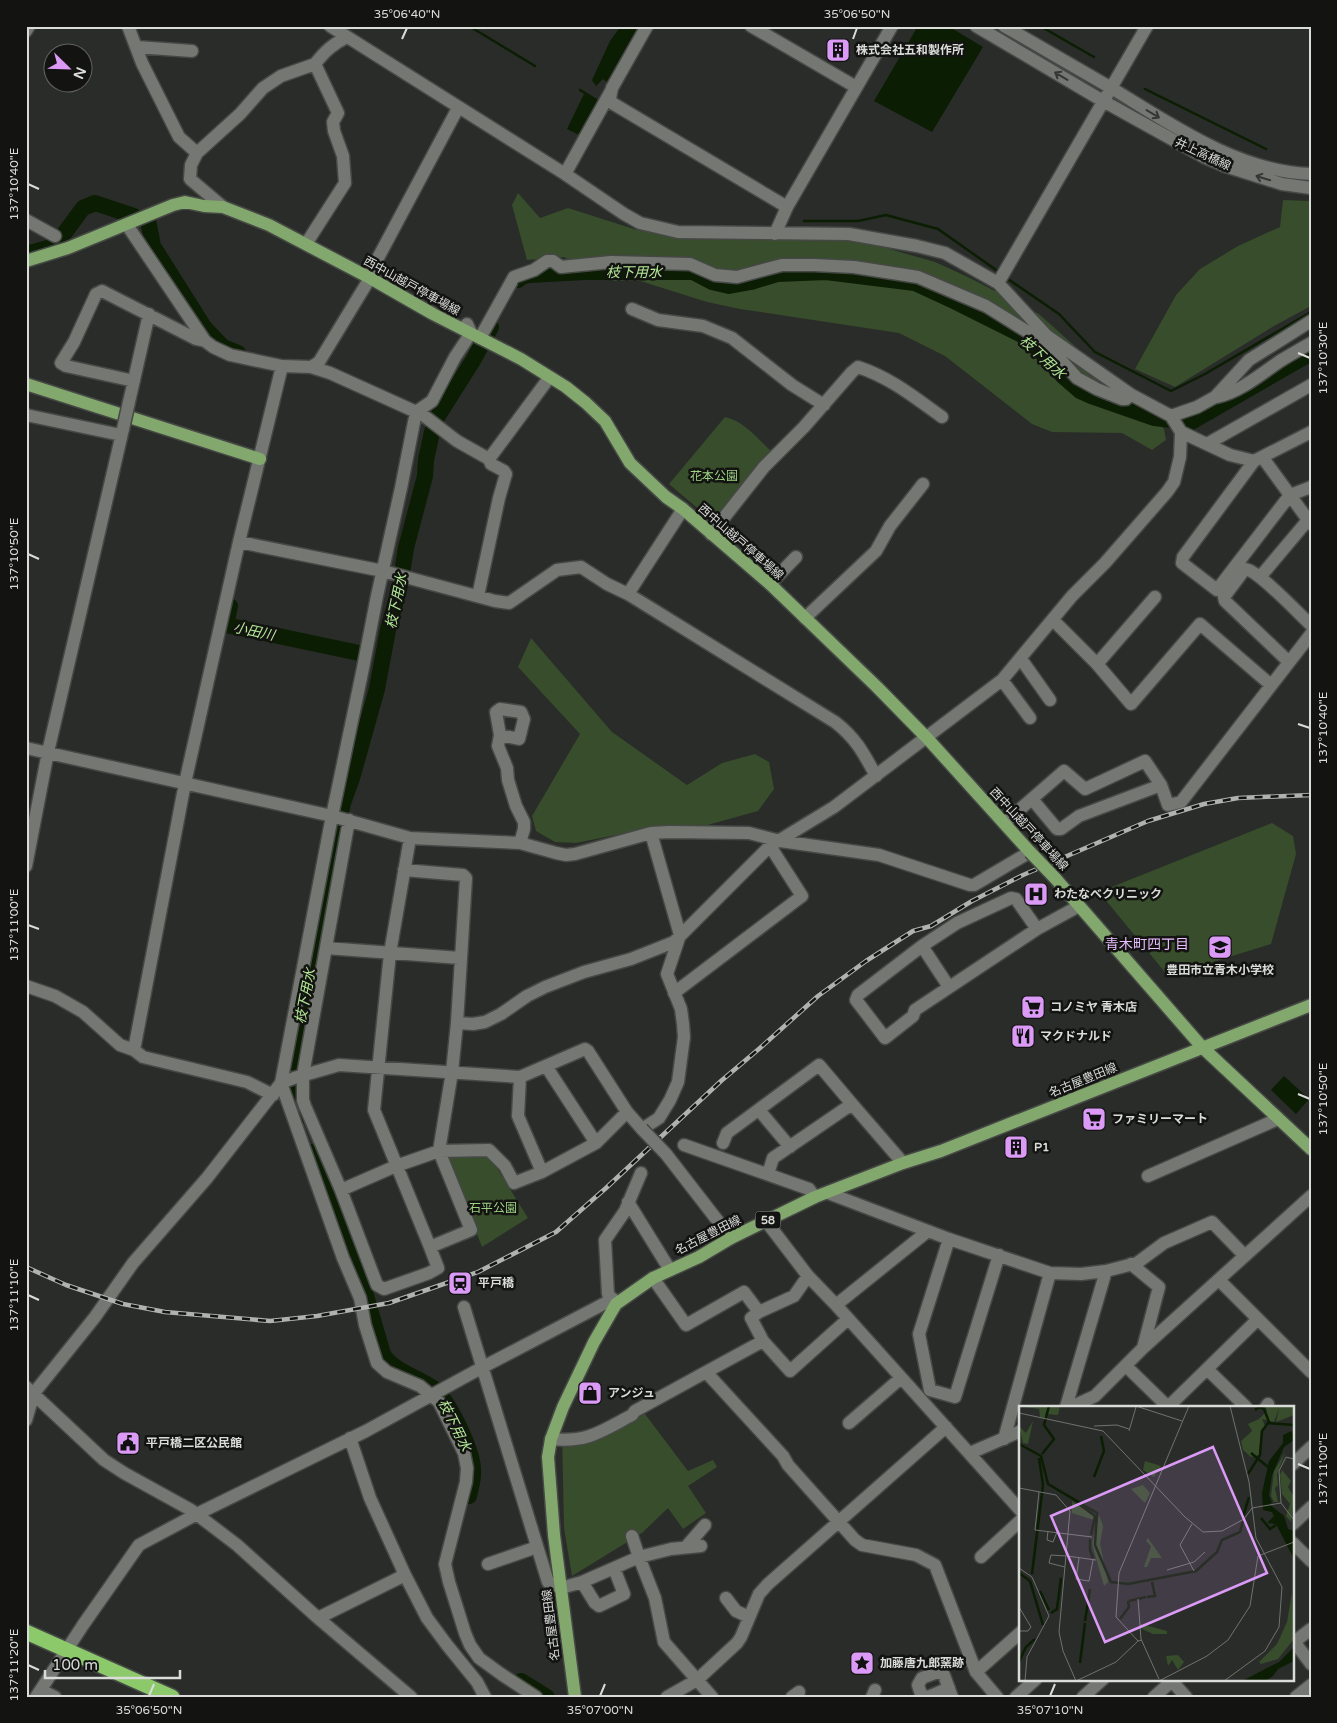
<svg xmlns="http://www.w3.org/2000/svg" width="1337" height="1723" font-family="'Varela Round','Noto Sans JP',sans-serif">
	<style>
		.green { fill: #374d2b }
		.water { fill: #0b1d02 }
		.lines { fill: none; stroke-linecap: round; stroke-linejoin: round }
		.stream { stroke: #0b1d02; stroke-width: 2.5 }
		.river { stroke: #0b1d02; stroke-width: 16 }
		.minor-casing { stroke: #464845; stroke-width: 15 }
		.major-casing { stroke: #464845; stroke-width: 15 }
		.highway-casing { stroke: #464845; stroke-width: 18 }
		.minor { stroke: #747772; stroke-width: 12 }
		.major { stroke: #82a86d; stroke-width: 12 }
		.highway { stroke: #8bc96a; stroke-width: 15 }
		.rail-casing { stroke: #b0b2af; stroke-width: 4.5 }
		.rail { stroke: #131412; stroke-width: 2.5; stroke-dasharray: 8; stroke-linecap: butt }
		.minor-bridge-casing { stroke: #464845; stroke-width: 15; stroke-linecap: butt }
		.major-bridge-casing { stroke: #464845; stroke-width: 15; stroke-linecap: butt }
		.minor-bridge { stroke: #747772; stroke-width: 12 }
		.major-bridge { stroke: #82a86d; stroke-width: 12 }
		.oneway { stroke: #353734 }
		.ticks { fill: none; stroke: #dadcd9; stroke-width: 2 }
		.labels { text-anchor: middle; stroke-width: 5; stroke-linejoin: round; paint-order: stroke }
		.shield { fill: #131412; stroke: #9ea09d; stroke-width: 1 }
		.shield-label { font-size: 11px; font-weight: bold; fill: #dadcd9 }
		.poi-label { font-size: 12px; font-weight: bold; fill: #dadcd9; stroke: #131412; text-anchor: start }
		.street-label { font-size: 12px; fill: #dadcd9; stroke: #131412 }
		.park-label { font-size: 12px; fill: #9dd281; stroke: #131412 }
		.water-label { font-size: 14px; font-style: italic; fill: #b1e795; stroke: #131412 }
		.neighbourhood-label { font-size: 14px; fill: #eabdfe; stroke: #131412 }
		.inset-river { fill: none; stroke: #0b1d02; stroke-width: 2.5 }
		.inset-road { fill: none; stroke: #70726f; stroke-width: 1 }
		.view { fill: #da9af6; fill-opacity: 0.15; stroke: #da9af6; stroke-width: 2.5 }
		.inset-edge { fill: none; stroke: #dadcd9; stroke-width: 2.5 }
		.neatline { fill: none; stroke: #dadcd9; stroke-width: 2 }
		.ticks-label { font-size: 12px; text-anchor: middle; fill: #dadcd9 }
	</style>
	<rect width="100%" height="100%" fill="#292c28"/>
	<path class="green" d="M518,193L540,218L568,208L637,230L865,242L935,262L968,277L1039,314L1138,403L1164,429L1166,440L1152,450L1122,433L1052,432L1032,424L945,356L899,333L740,309L707,302L637,280L609,281L564,257L527,260L512,205Z
		M1283,200L1311,201V306L1274,326L1175,387L1135,369L1176,295L1200,269L1238,246L1280,227Z
		M725,417C744,421 758,439 771,451L715,523L669,484Z
		M531,638L612,732L687,785L722,763L755,754L769,762L774,789L758,811L704,826L672,827L635,831L576,843L555,842L536,831L532,816L580,734L518,667Z
		M1272,823L1293,836L1296,854L1271,944L1168,976L1099,892Z
		M446,1154L489,1155L528,1218L482,1247Z
		M645,1414L688,1471L713,1460L717,1467L688,1486L706,1513L683,1529L668,1508L642,1533L572,1576L564,1528L562,1432L596,1440Z"/>
	<path class="water" d="M621,26H645L611,85L603,79L596,86L592,80L610,41Z
		M918,26H948L983,47L932,132L874,101Z
		M584,94L600,102L587,120L581,136L567,129Z
		M1284,1076L1309,1099L1296,1114L1271,1090Z"/>
	<g class="lines">
		<path class="stream" d="M469,26L535,66
			M1040,26L1094,57
			M1145,89L1266,149
			M580,90L598,101
			M804,221H858L886,215L938,229L999,272
			M1005,277L1059,314L1095,352L1171,391L1205,374L1311,312"/>
		<path class="river" d="M148,220L153,246L204,327L223,347L238,353
			M26,254L55,246L83,208L95,203L134,216
			M518,280L521,277L529,275L584,272H693L712,282L729,286L751,282L777,274L826,272L915,283L956,302L1022,335L1044,355L1064,377L1080,391L1091,396L1154,418L1191,422L1311,353
			M230,606L226,625L359,653
			M298,1117L294,1107L292,1089L293,1060L312,967L322,910L343,803L352,778L377,689L388,630L400,586L406,548L425,476L426,460L432,432L436,419L474,359L491,327
			M311,1152L353,1251L383,1354C393,1371 418,1377 433,1388C449,1400 472,1449 473,1469C474,1478 471,1487 469,1496
			M521,1681L547,1697"/>
		<g class="minor-casing">
			<path id="minor" d="M128,26L142,63L179,137L197,153L191,165L190,179L223,207
				M330,26L565,174L624,214L640,223L678,232L849,234L917,246L945,253L998,283L1047,336L1130,394L1171,416L1181,432L1180,457L1174,482L1167,492L1105,563L1072,596L1002,680L834,807L770,846L674,942L631,959L584,972L545,987L527,996L501,1014L485,1022L473,1024L457,1023
				M647,26L612,88L610,98L612,103L787,207
				M751,26L856,87
				M976,26L1103,101L1204,157L1225,166L1282,184L1311,188
				M1004,26C1040,47 1077,68 1113,89C1172,125 1239,172 1311,174
				M26,31L29,26
				M137,47L192,51
				M197,153L240,114L263,88L281,76L315,64
				M565,174L611,91
				M26,220L55,236
				M127,225L205,341L213,347L230,355L282,366L311,367L330,373L423,415L457,441L489,459L491,464L504,471L506,474L499,498L478,596
				M775,234L787,207L892,26
				M306,244L345,183L343,156L334,131L333,122L338,113L315,64C325,51 333,44 347,37
				M998,283L1147,26
				M632,309L658,320L703,326L732,338L792,385L824,405
				M480,338L514,277L534,270L547,261H553L561,267L611,262L690,264L715,275L737,277L782,265H814L854,267L918,277L986,306L1036,337L1050,348L1077,378L1097,389L1122,399H1126L1130,394
				M311,367L319,362L370,278V273L458,108
				M134,381L66,366L61,363L74,342L96,294L102,291L196,339L205,341
				M1217,397C1240,392 1261,374 1280,361C1290,355 1300,349 1311,343
				M129,402L149,314
				M26,415L121,435
				M1171,416L1197,407L1215,397L1249,360L1311,321
				M1181,432L1230,455L1254,461
				M1311,432L1254,461L1183,557L1182,563L1217,590L1290,495L1311,487
				M1207,444L1311,385
				M1263,458L1311,524
				M489,459L549,378
				M711,534L764,467L804,427L852,372L858,367C891,378 914,397 942,417
				M239,542L383,571L495,601L509,603L557,570L581,567L607,584L628,594L835,722C856,738 864,754 876,776
				M1260,577L1308,520
				M770,584L796,557
				M628,594L683,509
				M805,618L876,551L890,526L923,484
				M1053,620L1097,664L1131,704L1200,624L1271,685
				M1021,659L1050,700
				M1289,662L1225,601L1224,597L1245,569C1258,570 1299,614 1311,625
				M1097,664L1155,597
				M1002,680L1030,718
				M500,735L496,712L500,709L521,712L524,719L519,739L500,735L498,746L507,768L508,780L516,806L524,822V829L520,843
				M26,748L332,816L410,838L520,843L556,853L566,855L575,854L651,833L669,832L749,833L780,841L879,855L970,885H974L1030,852
				M1032,799L1057,829H1061L1079,816L1161,785
				M349,820L303,1075V1100L305,1106L341,1190L377,1285L384,1289L429,1273L438,1268L430,1247L471,1230L439,1151L452,1072L457,1023L466,878L463,875L404,870
				M1004,823L1064,771L1085,789L1145,761L1161,785L1168,805L1181,802L1311,634
				M410,838L390,953L374,1110L430,1247
				M26,866L48,752L123,429
				M922,946L957,923L1011,898L1016,899L1037,929
				M326,948L460,958
				M26,986L55,996L83,1012L120,1045L134,1050L143,1057L247,1082L273,1095
				M949,987L922,946L858,995L856,1000L885,1038L913,1016L915,1010L1037,929L1079,906
				M674,993L802,896L770,846
				M134,1050L185,783L239,542L282,366
				M546,1066L596,1143
				M520,1077L518,1116L542,1172L596,1143L627,1112
				M281,1083L294,1078L339,1065L520,1077L585,1049L588,1051L627,1112L642,1129L659,1118L670,1100L678,1082L684,1037L683,1024L681,1009L667,974L680,935L651,833
				M281,1083L343,1258L360,1298L365,1325L377,1363L387,1372L420,1386L439,1402L464,1453L467,1468L466,1482L445,1564L449,1582L465,1633L470,1645L479,1658L501,1674L536,1697
				M759,1110L790,1147
				M723,1143L727,1133L819,1065L852,1104
				M684,1145L809,1189L815,1197
				M666,1154L731,1238
				M768,1174L773,1158L852,1104L903,1163
				M1148,1176L1278,1119
				M341,1190L396,1166L439,1151L489,1150L505,1166L514,1183L542,1172
				M828,1193L949,1239L1050,1273L1081,1274L1106,1271L1137,1263L1164,1243L1212,1222L1245,1256
				M628,1202L670,1270
				M766,1221L808,1276L836,1305L1021,1511
				M949,1239L919,1334L930,1390L955,1397L999,1255
				M1131,1264L1159,1287L1143,1348
				M808,1276L794,1296L759,1312L751,1318L763,1341L790,1371L848,1319
				M653,1278L686,1325L744,1292L759,1312
				M1219,1280L1311,1372
				M616,1304L608,1294L605,1240L625,1211L641,1173
				M836,1305L928,1231
				M464,1307L548,1582L561,1588L582,1582L639,1557L655,1598L664,1642L712,1697
				M763,1341L706,1372L783,1456L788,1465L855,1540L862,1545L916,1555L935,1565L976,1672L997,1697
				M1126,1366L1168,1407L1258,1319
				M1207,1369L1246,1407
				M26,1387L104,1460L124,1473L191,1510L237,1545L318,1618L411,1697
				M1066,1407L1106,1271
				M1071,1407L1095,1396L1143,1348L1311,1196
				M1266,1407L1268,1404
				M26,1420L34,1393L95,1317L133,1263L207,1178L281,1083L332,816L363,668L377,596L401,488L416,412L432,401L455,357L471,333L467,324
				M849,1423L901,1378
				M350,1438L370,1498L405,1575L427,1618L447,1645L477,1682L485,1697
				M551,1439C587,1443 602,1431 632,1415L635,1411L706,1372
				M1004,1439L1050,1273
				M970,1453L1021,1431
				M1293,1464L1311,1447
				M1293,1524L1311,1507
				M632,1536L639,1557L671,1549L701,1546
				M1293,1543L1311,1561
				M686,1547L705,1525
				M981,1557L1021,1520
				M488,1564L537,1547
				M582,1582L595,1603L599,1606L624,1594L614,1568
				M726,1598L736,1611L749,1617
				M318,1618L405,1575
				M1293,1640L1311,1664
				M1294,1642L1311,1629
				M976,1672L1021,1632
				M1170,1679L1186,1697
				M41,1690L55,1697
				M36,1697L83,1625L139,1545L197,1514L366,1431L483,1367L613,1299
				M667,1697L697,1680L737,1643L741,1637L759,1594L768,1584L946,1427
				M792,1697L799,1692
				M872,1697L875,1690
				M926,1697L921,1694L918,1685L922,1678L938,1672L944,1675L952,1697
				M928,1697L949,1688
				M1016,1697L1036,1679
				M1083,1697L1103,1679
				M1154,1697L1172,1681
				M1296,1697L1311,1685"/>
		</g>
		<g class="major-casing">
			<path id="major" d="M26,261L68,248L173,205L185,202L204,206L223,207L269,225L370,278L433,314L521,359L566,387L586,403L605,421L630,463L666,497L683,509L770,584L877,687L927,738L1030,852
				M26,384L260,459
				M1055,878L1202,1047L1311,1149
				M575,1697L554,1535L548,1457L551,1439L563,1407L594,1342L616,1304L653,1278L699,1257L731,1238L815,1197L903,1163L941,1151L994,1130L1311,1005"/>
		</g>
		<g class="highway-casing">
			<path id="highway" d="M26,1632L172,1697"/>
		</g>
		<use href="#minor" class="minor"/>
		<use href="#major" class="major"/>
		<use href="#highway" class="highway"/>
		<g class="rail-casing">
			<path id="rail" d="M26,1267L66,1285L123,1304L165,1312L270,1321L317,1316L389,1303L458,1279L478,1272L556,1232L606,1188L721,1081L760,1048L818,996L866,961L913,931L931,926L972,901L1023,875L1148,821L1204,804L1238,798L1311,795"/>
		</g>
		<use href="#rail" class="rail"/>
		<g class="minor-bridge-casing">
			<path id="minor-bridge" d="M123,429L129,402
				M642,1129L666,1154"/>
		</g>
		<g class="major-bridge-casing">
			<path id="major-bridge" d="M1030,852L1055,878"/>
		</g>
		<use href="#minor-bridge" class="minor-bridge"/>
		<use href="#major-bridge" class="major-bridge"/>
	</g>
	<defs><path id="oneway-shaft" d="M-6 0H5M1.5-3L5.5 0L1.5 3" fill="none" stroke-width="1.6" stroke-linecap="round" stroke-linejoin="round" transform="scale(1.25)"/></defs>
	<g class="oneway">
		<use href="#oneway-shaft" transform="translate(1061 76) rotate(-149)"/>
		<use href="#oneway-shaft" transform="translate(1153 114) rotate(31)"/>
		<use href="#oneway-shaft" transform="translate(1263 178) rotate(-163)"/>
	</g>
	<path class="ticks" d="M402,39L407,28M853,39L857,28M28,184L39,189M1298,353L1310,358M28,554L39,559M1298,724L1310,728M28,925L39,929M1298,1094L1310,1099M28,1295L39,1300M1298,1464L1310,1469M28,1665L39,1670M149,1696L154,1684M600,1696L605,1684M1050,1696L1055,1684"/>
	<defs>
		<g id="building-square" transform="scale(1.25)"><rect x="-9" y="-9" width="18" height="18" rx="4" fill="#da9af6" stroke="#131412"/><path d="M-4-6H4V6H1V3H-1V6H-4ZM-2.5-4.3h1.7v1.8h-1.7ZM.8-4.3h1.7v1.8H.8ZM-2.5-1h1.7V.8h-1.7ZM.8-1h1.7V.8H.8Z" fill="#111"/></g>
		<g id="hospital-square" transform="scale(1.25)"><rect x="-9" y="-9" width="18" height="18" rx="4" fill="#da9af6" stroke="#131412"/><path d="M-5-5h3v3.5h4V-5h3V5h-3V1.5h-4V5h-3Z" fill="#111"/></g>
		<g id="school-square" transform="scale(1.25)"><rect x="-9" y="-9" width="18" height="18" rx="4" fill="#da9af6" stroke="#131412"/><path d="M0-5L7-2L0 1L-7-2ZM-4 1L0 2.5L4 1V4Q0 6-4 4Z" fill="#111"/></g>
		<g id="supermarket-square" transform="scale(1.25)"><rect x="-9" y="-9" width="18" height="18" rx="4" fill="#da9af6" stroke="#131412"/><path d="M-6-5.5h2.5l.6 2H6L4.5 2H-2.5L-4.4-4H-6ZM-1.5 3.2a1.3 1.3 0 1 0 .1 0ZM3 3.2a1.3 1.3 0 1 0 .1 0Z" fill="#111"/></g>
		<g id="restaurant-square" transform="scale(1.25)"><rect x="-9" y="-9" width="18" height="18" rx="4" fill="#da9af6" stroke="#131412"/><path d="M-5-6h1v4h1v-4h1v4h1v-4h1v5L-1.5 .5V6h-2V.5L-5-1ZM5-6V6H3V1.5H1.5Q1.5-4 5-6Z" fill="#111"/></g>
		<g id="station-square" transform="scale(1.25)"><rect x="-9" y="-9" width="18" height="18" rx="4" fill="#da9af6" stroke="#131412"/><path d="M-3-6H3Q5-6 5-4V2Q5 4 3 4L4.5 6H3L1.5 4h-3L-3 6H-4.5L-3 4Q-5 4-5 2V-4Q-5-6-3-6ZM-3.5-4v3h7v-3ZM-3.5 1v1.5H-2V1ZM2 1v1.5H3.5V1Z" fill="#111"/></g>
		<g id="shop-square" transform="scale(1.25)"><rect x="-9" y="-9" width="18" height="18" rx="4" fill="#da9af6" stroke="#131412"/><path d="M-5-2.5h2.3a2.7 3.5 0 0 1 5.4 0H5L5.5 6h-11ZM-1.5-2.5h3a1.5 2.3 0 0 0-3 0Z" fill="#111"/></g>
		<g id="civic-square" transform="scale(1.25)"><rect x="-9" y="-9" width="18" height="18" rx="4" fill="#da9af6" stroke="#131412"/><path d="M-.6-6.5H3V-4.5H.6V-3L4-1V1h2V6H-6V1h2V-1L-.6-3ZM-1.2 2.5V6h2.4V2.5Z" fill="#111"/></g>
		<g id="sight-square" transform="scale(1.25)"><rect x="-9" y="-9" width="18" height="18" rx="4" fill="#da9af6" stroke="#131412"/><path d="M0-6L1.8-2.2L6-1.7L2.9 1.2L3.7 5.4L0 3.3L-3.7 5.4L-2.9 1.2L-6-1.7L-1.8-2.2Z" fill="#111"/></g>
	</defs>
	<g fill-rule="evenodd">
		<use href="#building-square" x="838" y="50"/>
		<use href="#hospital-square" x="1036" y="894"/>
		<use href="#school-square" x="1220" y="947"/>
		<use href="#supermarket-square" x="1033" y="1007"/>
		<use href="#restaurant-square" x="1023" y="1036"/>
		<use href="#supermarket-square" x="1094" y="1119"/>
		<use href="#building-square" x="1016" y="1147"/>
		<use href="#station-square" x="460" y="1283"/>
		<use href="#shop-square" x="590" y="1393"/>
		<use href="#civic-square" x="128" y="1443"/>
		<use href="#sight-square" x="862" y="1663"/>
	</g>
	<g class="labels">
		<rect class="shield" x="755.5" y="1211.5" width="25" height="17" rx="4"/>
		<g class="shield-label">
			<text x="768" y="1224">58</text>
		</g>
		<g class="poi-label">
			<text x="856" y="54">株式会社五和製作所</text>
			<text x="1054" y="898">わたなべクリニック</text>
			<text x="1220" y="974" text-anchor="middle">豊田市立青木小学校</text>
			<text x="1050" y="1011">コノミヤ 青木店</text>
			<text x="1040" y="1040">マクドナルド</text>
			<text x="1112" y="1123">ファミリーマート</text>
			<text x="1034" y="1151">P1</text>
			<text x="478" y="1287">平戸橋</text>
			<text x="608" y="1397">アンジュ</text>
			<text x="146" y="1447">平戸橋二区公民館</text>
			<text x="880" y="1667">加藤唐九郎窯跡</text>
		</g>
		<g class="street-label">
			<text transform="translate(1203 154) rotate(25)" y="4">井上高橋線</text>
			<text transform="translate(412 286) rotate(29)" y="4">西中山越戸停車場線</text>
			<text transform="translate(741 542) rotate(41)" y="4">西中山越戸停車場線</text>
			<text transform="translate(1029 829) rotate(47)" y="4">西中山越戸停車場線</text>
			<text transform="translate(1083 1080) rotate(-22)" y="4">名古屋豊田線</text>
			<text transform="translate(708 1235) rotate(-27)" y="4">名古屋豊田線</text>
			<text transform="translate(551 1625) rotate(-97)" y="4">名古屋豊田線</text>
		</g>
		<g class="park-label">
			<text x="714" y="480">花本公園</text>
			<text x="493" y="1212">石平公園</text>
		</g>
		<g class="water-label">
			<text x="634" y="277">枝下用水</text>
			<text transform="translate(1043 357) rotate(43)" y="5">枝下用水</text>
			<text transform="translate(396 601) rotate(-78)" y="5">枝下用水</text>
			<text transform="translate(254 631) rotate(12)" y="5">小田川</text>
			<text transform="translate(305 996) rotate(-79)" y="5">枝下用水</text>
			<text transform="translate(455 1425) rotate(64)" y="5">枝下用水</text>
		</g>
		<g class="neighbourhood-label">
			<text x="1147" y="949">青木町四丁目</text>
		</g>
	</g>
	<g transform="translate(1019 1406)">
		<rect width="275" height="275" fill="#292c28"/>
		<path d="M41,0L39,9L29,8L28,13L21,11L20,3L6,1ZM246,0H275V9L257,16L260,2L255,16L243,13L246,20L242,25L240,49L232,51L224,44L222,35L233,25L229,18L240,13L248,5ZM14,15L9,38L4,37L0,20L7,27ZM267,45L258,68L259,79L256,82L259,96H255L252,90L255,65ZM268,51L275,54L268,52L263,64L272,75L269,81L275,91L272,116L267,110L271,98L263,88L261,69ZM126,55L142,60L135,71L124,64ZM124,79L131,87L126,97L112,83ZM53,95L75,110V114L53,107ZM80,109L84,120L81,138L89,176L85,180L73,138ZM129,132L143,152H132L128,161H125L132,140L127,135ZM273,186L275,233L259,253L242,258L240,256L258,238L268,216ZM122,218L148,225V228H134L123,223ZM159,249L165,256L159,264L153,254L149,260L147,250Z" fill="#374d2b"/>
		<path d="M273,25L275,34L265,41L253,69L250,89L253,97L250,98L265,110L269,123L275,125V153L257,118L248,117L255,110L253,106L244,104L243,87L250,55L264,37V29ZM275,241V255L259,263L254,270L246,275H223L260,256Z" fill="#0b1d02"/>
		<path class="inset-river" d="M236,4L240,1L245,3L250,16M0,38L22,50L29,78L78,107L76,139L92,176L109,178L177,165L198,146L203,134L221,126L224,115M232,47L249,61M23,48L35,33L25,19L30,0M229,68L241,49L243,25L249,17L275,19M75,71L85,45L82,30M60,98L76,110L72,129M224,111L230,91M242,112L251,123L257,119M71,133V144L74,152M0,167L11,175L24,219M13,168L24,79L20,52M21,185L30,204M128,191L136,190L133,176M110,195L127,191M32,207L38,203L42,172M101,213L110,201L109,195M66,215L71,183M0,256L7,241L16,233M61,257L66,217"/>
		<path class="inset-road" d="M117,0L163,15M211,0L230,76L237,132L245,147M0,7L84,25L166,111L184,126L203,125L225,113L233,102M75,20L98,19L110,23M110,25L117,1M0,82L37,89L51,105L40,226L44,245L57,275M20,86L16,124L73,131M262,97L260,65L267,51L275,53M233,102L262,97L275,114M173,118L161,139L175,165M29,125L28,134L34,136L38,126M48,150L77,154M60,152L57,173L70,175L74,154M46,161L30,157L32,149L47,150M0,162L13,171L30,210L8,251L6,275M148,164L175,156L186,146M119,193L122,233L140,273M0,201L12,221L9,225H0M123,234L119,235L97,211L100,167L170,0M57,275L97,256L119,235M140,275L188,250L209,234L231,200L239,150L275,136M205,275L246,245L260,221L263,181L245,147"/>
		<path class="view" d="M194,41L248,167L86,236L32,110Z"/>
		<rect width="275" height="275" class="inset-edge"/>
	</g>
	<rect width="1337" height="1723" fill="none" stroke="#131412" stroke-width="55"/>
	<g transform="translate(68 68) rotate(113)"><circle r="24" fill="#131412" stroke="#636462"/>
	<path d="M0-4L9 19L0 12L-9 19Z" fill="#da9af6"/>
	<text y="-8" font-size="14" font-weight="bold" text-anchor="middle" fill="#dadcd9">N</text>
	</g>
	<path d="M45 1670v8h135v-8" fill="none" stroke="#dadcd9" stroke-width="2.5"/>
	<text x="52" y="1670" font-size="15" fill="#dadcd9" stroke="#131412" stroke-width="4" paint-order="stroke">100 m</text>
	<rect x="28" y="28" width="1282" height="1668" class="neatline"/>
	<g class="ticks-label">
		<text x="407" y="18">35°06'40"N</text>
		<text x="857" y="18">35°06'50"N</text>
		<text transform="translate(14 184) rotate(-90)" y="4">137°10'40"E</text>
		<text transform="translate(1323 358) rotate(-90)" y="4">137°10'30"E</text>
		<text transform="translate(14 554) rotate(-90)" y="4">137°10'50"E</text>
		<text transform="translate(1323 728) rotate(-90)" y="4">137°10'40"E</text>
		<text transform="translate(14 925) rotate(-90)" y="4">137°11'00"E</text>
		<text transform="translate(1323 1099) rotate(-90)" y="4">137°10'50"E</text>
		<text transform="translate(14 1295) rotate(-90)" y="4">137°11'10"E</text>
		<text transform="translate(1323 1469) rotate(-90)" y="4">137°11'00"E</text>
		<text transform="translate(14 1665) rotate(-90)" y="4">137°11'20"E</text>
		<text x="149" y="1714">35°06'50"N</text>
		<text x="600" y="1714">35°07'00"N</text>
		<text x="1050" y="1714">35°07'10"N</text>
	</g>
</svg>
